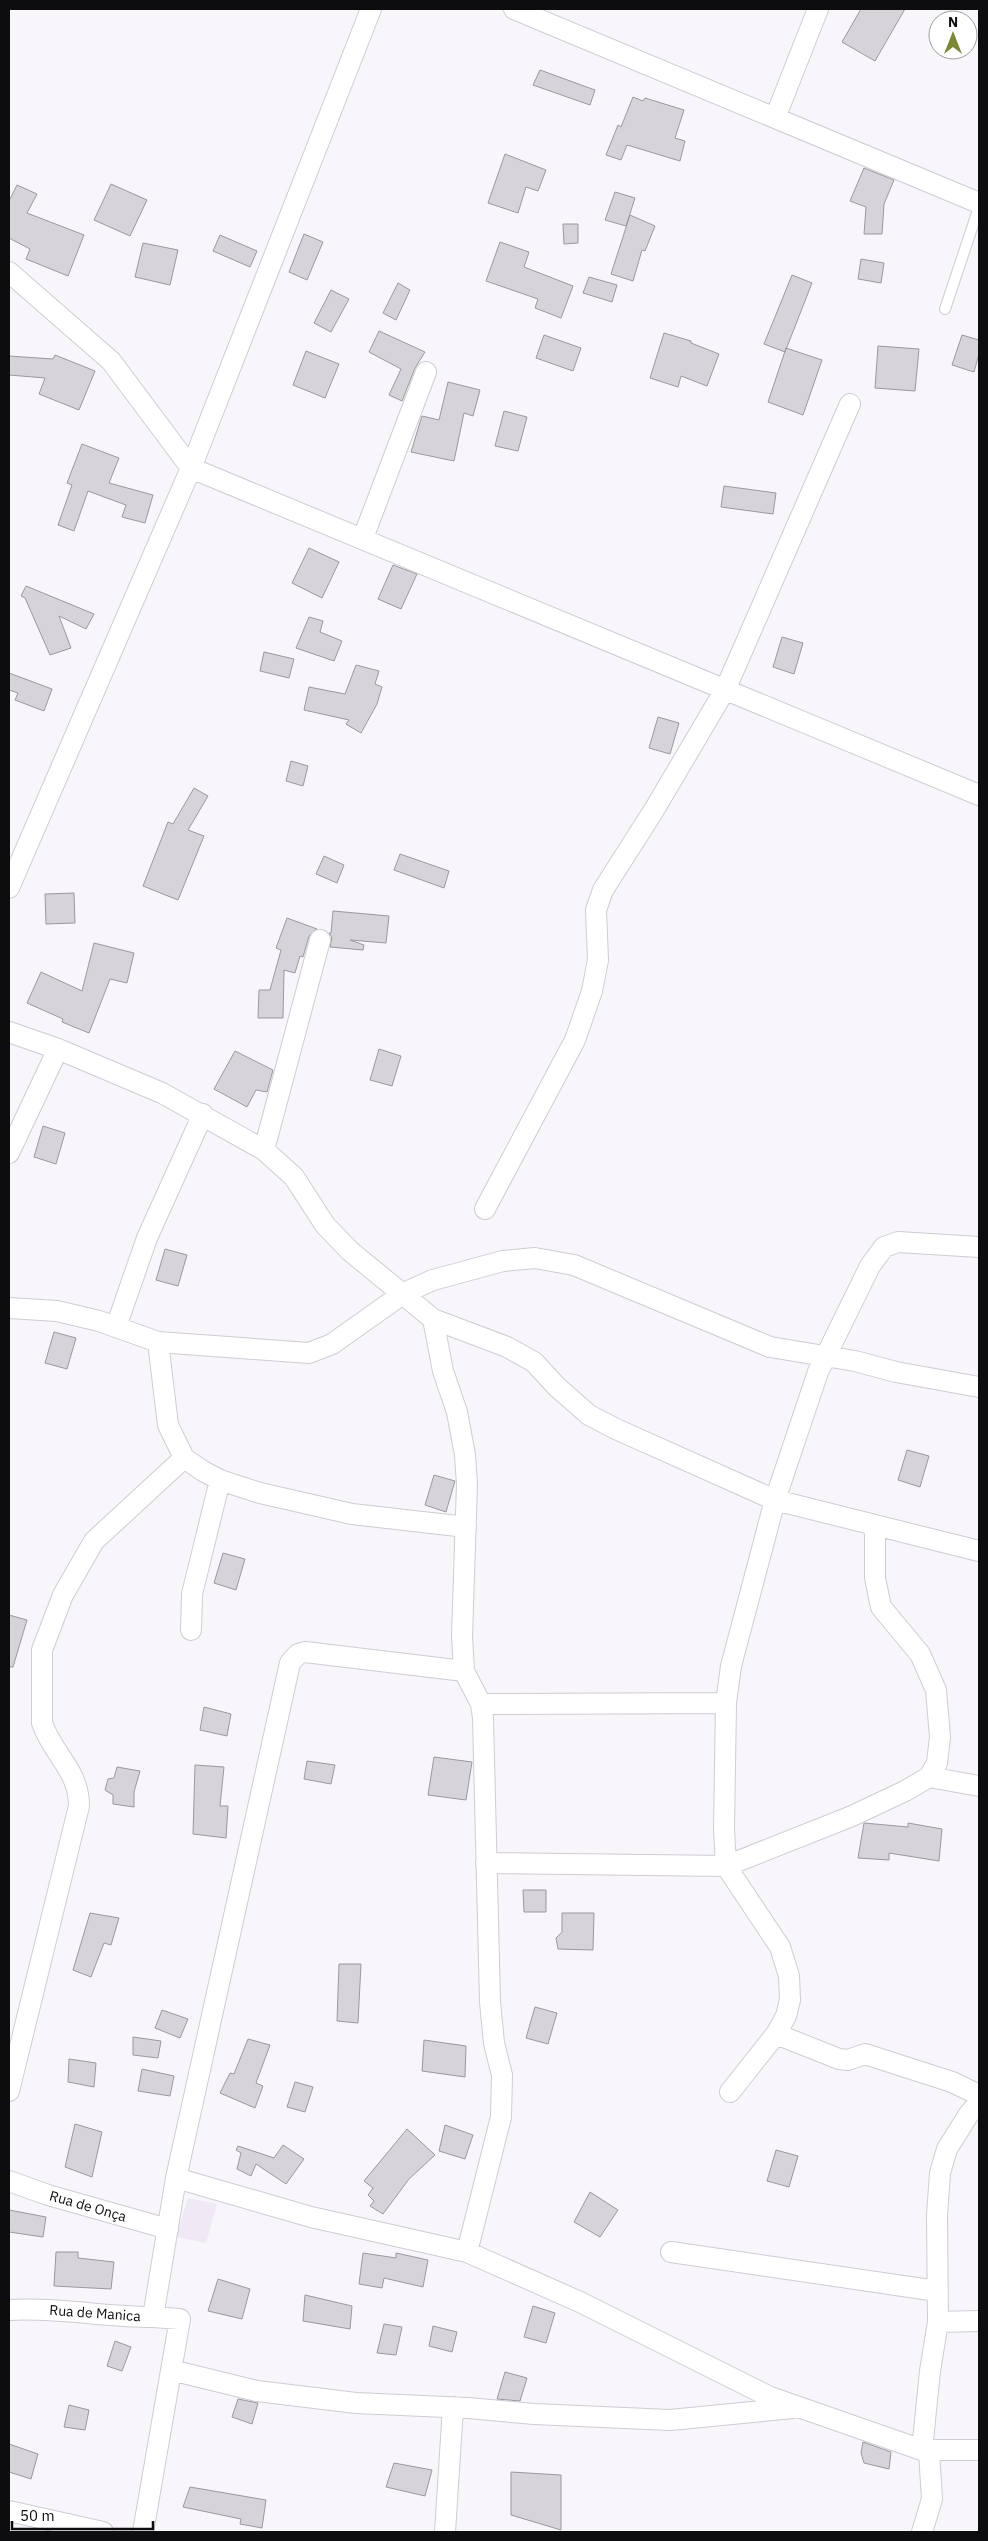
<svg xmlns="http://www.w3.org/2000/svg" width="988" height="2541" font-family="'IBM Plex Sans',sans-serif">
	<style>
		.built { fill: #efe8f5 }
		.building { fill: #d6d3d9; stroke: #9b989e }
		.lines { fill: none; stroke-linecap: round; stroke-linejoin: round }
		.service-casing { stroke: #cfccd2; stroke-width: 12 }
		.minor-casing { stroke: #cfccd2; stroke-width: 22 }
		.service { stroke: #fff; stroke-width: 10 }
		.minor { stroke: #fff; stroke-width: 20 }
		.labels { text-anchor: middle; stroke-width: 4.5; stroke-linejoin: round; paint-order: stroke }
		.street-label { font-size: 14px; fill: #0d0c0e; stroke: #fff }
	</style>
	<rect width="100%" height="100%" fill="#f8f5fb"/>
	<path class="built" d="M188,2198L217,2204L206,2243L176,2237Z"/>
	<path class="building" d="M861,9H905L875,61L842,42Z
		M540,70L595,90L590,105L533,85Z
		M633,97L643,101L645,98L684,110L675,138L685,141L680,161L627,145L621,160L606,155L618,125L621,127Z
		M505,154L546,170L538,191L526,187L518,213L488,203Z
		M864,168L894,180L884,204L882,234H864L866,207L850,201Z
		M111,184L147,200L130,236L94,220Z
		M17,185L37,194L27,213L84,235L68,276L26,259L30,249L9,238V201Z
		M615,192L635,198L626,226L605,220Z
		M630,215L655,226L645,251L642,250L633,281L611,274Z
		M563,224H578V243L564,244Z
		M304,234L323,242L307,280L289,272Z
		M220,235L257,251L250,267L213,251Z
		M500,242L529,252L524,267L573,286L561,318L535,308L538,299L486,281Z
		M143,243L178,250L170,285L135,277Z
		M861,259L884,263L881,283L858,279Z
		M792,275L812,283L785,352L764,344Z
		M589,277L617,285L612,302L583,293Z
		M398,283L410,290L396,320L383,313Z
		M331,290L349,299L331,332L314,323Z
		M379,331L425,352L415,368L402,401L389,395L401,369L369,352Z
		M664,333L691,341V343L719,354L707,386L681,376L678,387L650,378Z
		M544,335L581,348L573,371L536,358Z
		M962,335L979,340V354L974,372L952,365Z
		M878,346L919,349L915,391L875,388Z
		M786,348L822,360L803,415L768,402Z
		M306,351L339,364L325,398L293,385Z
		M55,355L95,371L79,410L39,394L45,378L9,375V356L53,359Z
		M448,382L480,390L473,416L464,413L454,461L411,452L422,416L439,420Z
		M504,411L527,417L518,451L495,446Z
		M82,444L119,458L109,483L153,495L145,523L122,517L126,505L88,491L74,531L58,525L72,485L67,483Z
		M724,486L776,493L773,514L721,507Z
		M309,548L339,562L322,598L292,583Z
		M393,565L417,574L401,609L378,599Z
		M26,586L94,614L86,629L59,616L71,648L50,655L25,598L21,596Z
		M309,617L323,621L320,632L342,641L334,661L296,648Z
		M782,637L803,643L794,674L773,667Z
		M264,652L294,659L289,678L260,671Z
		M356,665L379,671L375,684L382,687L377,704L361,733L346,724L349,720L304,710L309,687L345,694Z
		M9,673L52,689L44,711L15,700L18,693L9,690Z
		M658,717L679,723L670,754L649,748Z
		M291,761L308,766L303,786L286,781Z
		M194,788L208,796L188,830L204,836L178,900L143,886L168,822L173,824Z
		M400,854L449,871L444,888L394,870Z
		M324,856L344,865L337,883L316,874Z
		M74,893L75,923L46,924L45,894Z
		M333,911L389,916L386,943L350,940L364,945L363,950L330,947L332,937L329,933H331Z
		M287,918L317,929L309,936L303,957L300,956L295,973L284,970L283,1018H258L259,990H270L281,950L276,948Z
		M94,943L134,953L127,983L110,979L89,1033L62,1022L63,1019L27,1003L41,972L82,991Z
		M379,1049L401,1056L392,1086L370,1080Z
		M235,1051L273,1070L267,1092L256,1090L247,1107L214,1089Z
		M43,1126L65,1133L56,1164L34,1157Z
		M165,1249L187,1255L178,1286L156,1280Z
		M54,1332L76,1338L67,1369L45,1363Z
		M907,1450L929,1456L920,1487L898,1480Z
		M434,1475L455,1481L446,1512L425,1505Z
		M223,1553L245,1559L236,1590L214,1583Z
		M9,1615L27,1620L13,1667H9Z
		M204,1707L231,1714L227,1736L200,1730Z
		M434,1757L472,1762L466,1800L428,1795Z
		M307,1761L335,1765L331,1784L304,1779Z
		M195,1765L224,1767L220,1806H228L226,1838L193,1834Z
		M117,1767L140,1771L134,1792V1807L113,1804V1795L105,1790L108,1779L114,1778Z
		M864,1823L908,1827V1823L942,1829L939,1861L889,1853V1860L858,1858Z
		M523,1890H546V1912H524Z
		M90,1913L119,1918L111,1945L104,1943L91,1977L73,1970Z
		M562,1913H594L593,1950L558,1949L556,1938L562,1932Z
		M339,1964H361L358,2023L337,2021Z
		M535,2007L557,2013L548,2044L526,2038Z
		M162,2010L188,2019L180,2038L155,2028Z
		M133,2037L161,2041L158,2058L133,2055Z
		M248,2039L270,2045L256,2083L263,2086L255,2108L220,2093L230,2073L234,2074Z
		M424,2040L466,2046L465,2077L422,2071Z
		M69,2059L96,2063L94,2087L68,2082Z
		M142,2069L174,2076L170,2096L138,2091Z
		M295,2082L313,2087L305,2112L287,2107Z
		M75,2124L102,2132L92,2177L65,2167Z
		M445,2125L473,2135L465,2159L439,2151Z
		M407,2129L435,2155L409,2179L383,2214L370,2206L374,2201L368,2195L373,2188L364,2181Z
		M283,2145L304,2159L286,2184L256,2164L251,2176L237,2169L241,2153L236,2150L238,2146L274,2158Z
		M776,2150L798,2156L789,2187L767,2181Z
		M590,2192L618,2210L600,2237L574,2222Z
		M9,2210L46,2217L43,2237L9,2232Z
		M56,2252H78V2258L114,2262L111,2289L54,2286Z
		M363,2253L396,2258V2253L428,2260L423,2287L384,2278L382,2288L359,2284Z
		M218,2279L250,2289L242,2319L208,2311Z
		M305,2295L352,2306L350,2329L303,2321Z
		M533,2306L555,2313L546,2343L524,2337Z
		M384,2324L402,2327L396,2355L377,2353Z
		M433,2326L457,2332L452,2352L429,2346Z
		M115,2341L131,2347L122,2371L107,2366Z
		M505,2372L527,2378L520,2401L497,2399Z
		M238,2399L258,2403L252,2424L232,2417Z
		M69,2405L89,2410L85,2430L64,2427Z
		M863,2442L891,2452L889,2469L864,2463L861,2453Z
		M9,2444L38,2454L31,2479L9,2472Z
		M394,2463L432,2470L425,2496L386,2487Z
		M511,2472L561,2475V2530L511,2515Z
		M190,2487L266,2500L262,2528L240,2524L241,2519L183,2507Z"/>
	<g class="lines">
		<g class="service-casing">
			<path id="service" d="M945,309L979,207"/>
		</g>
		<g class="minor-casing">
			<path id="minor" d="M514,9L979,203
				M775,118L818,9
				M9,272L111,361L191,468L979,795
				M363,538L426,372
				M9,888L191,468L371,9
				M9,1032L58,1049L162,1093L264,1150L294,1177L325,1225L350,1251L433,1319L507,1347L534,1362L557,1387L589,1415L616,1429L775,1500L979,1551
				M264,1150L320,940
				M9,1153L58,1049
				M485,1209L575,1040L592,991L598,960L596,910L603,890L654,810L726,688L850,404
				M9,1308L57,1311L99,1321L158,1342L309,1353L332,1344L404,1293L433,1280L503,1261L535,1258L574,1265L770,1347L855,1361L896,1372L979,1387
				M433,1319L443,1371L457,1412L465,1455L467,1484L462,1636L464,1671L481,1704L483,1718L490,2002L494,2043L502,2075L501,2117L467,2252
				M116,1327L147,1238L203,1114
				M158,1342L168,1425L184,1458L203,1471L220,1480L260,1493L352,1514L466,1527
				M191,1630L192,1594L220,1480
				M464,1671L305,1652L298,1654L290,1663L176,2178L311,2217L467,2252L580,2302L770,2397L922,2450H979
				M481,1704L726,1703
				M929,1777L979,1786
				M486,1863L726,1866L852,1816L905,1791L929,1777L937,1763L940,1737L936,1690L920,1654L881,1607L875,1578V1527
				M776,2034L839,2059L848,2060L865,2054L952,2082L979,2095
				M9,2091L79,1806C79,1770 53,1755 42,1723V1650L63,1595L94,1541L184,1458
				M730,2092L776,2034L786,2016L790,2000L789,1976L780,1947L726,1866L724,1829L726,1703L731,1666L775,1500L818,1372L870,1266L884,1247L898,1242L979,1247
				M9,2181L48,2195L168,2229
				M671,2252L937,2291
				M9,2310C57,2307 104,2317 153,2317L176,2178
				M938,2322L979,2321
				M171,2370L257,2391L356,2403L468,2408L534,2414L670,2420L793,2408
				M9,2511L103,2532
				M143,2532L180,2319L153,2317
				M445,2532L453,2407
				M922,2532L932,2499L929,2452L922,2450L930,2371L938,2322L937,2215L940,2173L947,2149L969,2114L979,2103"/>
		</g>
		<use href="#service" class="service"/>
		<use href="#minor" class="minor"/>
	</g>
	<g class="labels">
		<g class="street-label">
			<text transform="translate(88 2206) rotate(16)" y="5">Rua de Onça</text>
			<text transform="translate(95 2313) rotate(4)" y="5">Rua de Manica</text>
		</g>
	</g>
	<rect width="988" height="2541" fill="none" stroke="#0d0c0e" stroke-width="20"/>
	<g transform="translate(953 35)"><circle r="24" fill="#ffffff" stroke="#9e9e9f"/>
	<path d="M0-4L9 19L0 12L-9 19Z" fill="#7a8837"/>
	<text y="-8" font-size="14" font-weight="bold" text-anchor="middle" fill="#0d0c0e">N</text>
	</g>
	<path d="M12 2521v8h141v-8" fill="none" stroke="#0d0c0e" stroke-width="2.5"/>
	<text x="20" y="2521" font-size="15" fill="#0d0c0e" stroke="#ffffff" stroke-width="4" paint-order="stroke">50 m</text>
</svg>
